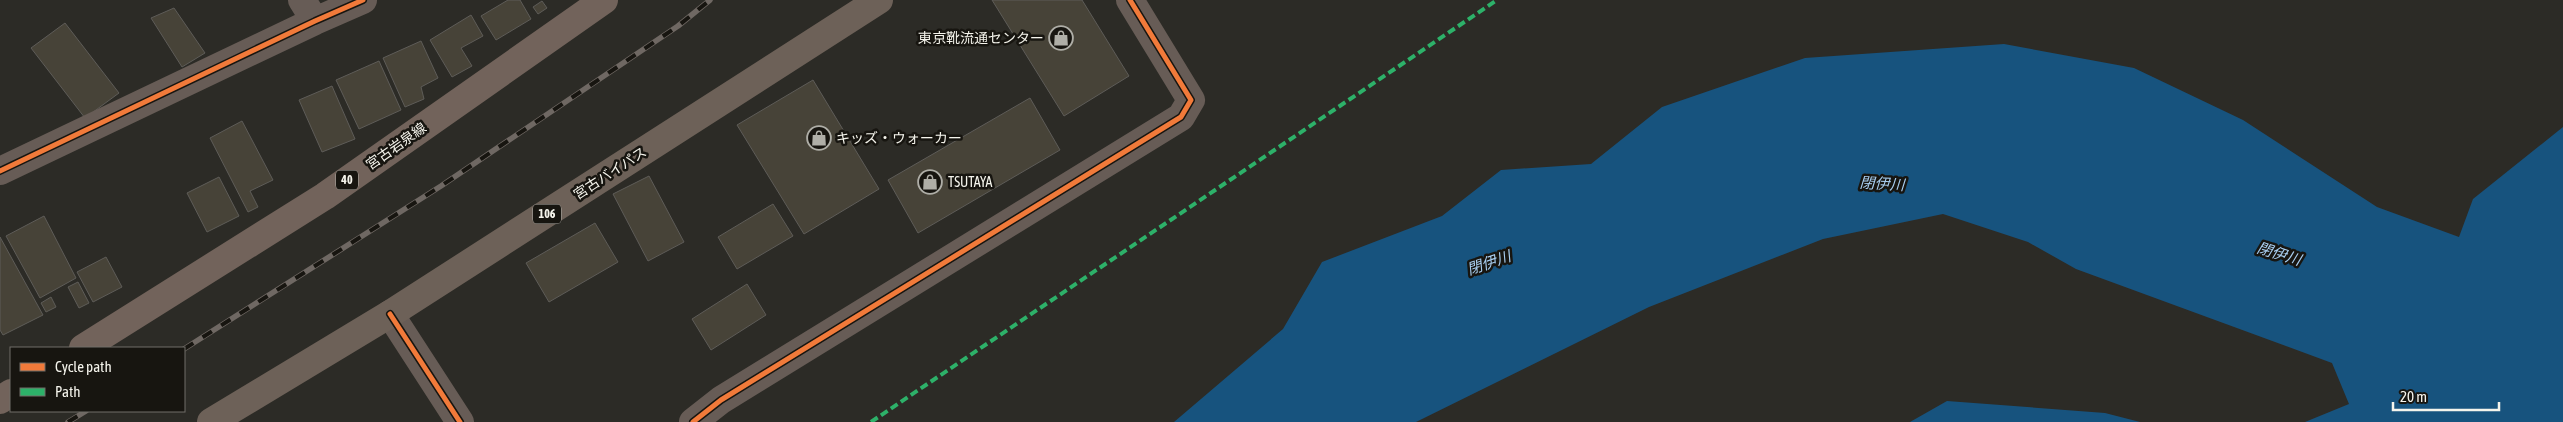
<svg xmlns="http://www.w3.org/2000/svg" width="2563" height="422" font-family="'Asap Condensed','Noto Sans JP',sans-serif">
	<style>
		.water { fill: #17537e }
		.building { fill: #474338; stroke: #5e5c58 }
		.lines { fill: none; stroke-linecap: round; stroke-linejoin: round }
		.street { stroke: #675c56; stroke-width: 28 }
		.primary { stroke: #72635b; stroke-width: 28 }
		.highway { stroke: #6d6158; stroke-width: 28 }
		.rail-casing { stroke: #6f6863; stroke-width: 5.5 }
		.rail { stroke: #171510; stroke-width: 4; stroke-dasharray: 11; stroke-linecap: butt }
		.quiet { stroke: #2db169; stroke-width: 4; stroke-dasharray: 8 4; stroke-linecap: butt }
		.cycleway-casing { stroke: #171510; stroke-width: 8 }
		.cycleway { stroke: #f17a3a; stroke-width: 5 }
		.labels { text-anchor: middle; stroke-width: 5; stroke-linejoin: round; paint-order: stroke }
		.shield { fill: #171510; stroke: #b2b1aa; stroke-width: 1 }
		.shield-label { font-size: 12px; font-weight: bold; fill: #f5f4ec }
		.poi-label { font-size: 14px; fill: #f5f4ec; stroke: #171510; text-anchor: start }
		.street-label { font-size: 14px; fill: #f5f4ec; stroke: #171510 }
		.water-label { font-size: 15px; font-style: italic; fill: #a9cff1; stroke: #171510 }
	</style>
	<rect width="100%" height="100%" fill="#2c2b26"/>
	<path class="water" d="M2004,44L2134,68L2243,120L2377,207L2459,237L2473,199L2563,127V422H2305L2349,404L2332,363L2076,269L2028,242L1943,214L1823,239L1649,307L1416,422H1174L1283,329L1322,262L1442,216L1501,170L1591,164L1662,107L1805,58Z
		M1947,401L2105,413L2140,422H1910Z"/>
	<path class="building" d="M508,0H520L531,19L496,40L481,16Z
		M992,0H1082L1129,76L1064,116Z
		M542,1L547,8L538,14L533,7Z
		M174,8L205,53L182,67L151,18Z
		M471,15L483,36L461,48L472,66L452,77L430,40Z
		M65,23L119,93L85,118L31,48Z
		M421,41L438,78L421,87L424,99L405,107L383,58Z
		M379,61L401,110L359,129L336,80Z
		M813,80L879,189L804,234L737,125Z
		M332,86L355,139L322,152L299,100Z
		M1030,98L1060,150L918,233L888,180Z
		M242,121L273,180L250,191L258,207L248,212L210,138Z
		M649,176L684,242L648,261L613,194Z
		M219,177L239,216L207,232L187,193Z
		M773,204L793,236L737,269L718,237Z
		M44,216L76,278L40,298L6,236Z
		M595,223L618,262L549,302L526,263Z
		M0,237L43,315L3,335L0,330Z
		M106,257L122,287L93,302L77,272Z
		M78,282L89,303L79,308L68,287Z
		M747,284L766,315L711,350L692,319Z
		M51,297L56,307L46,312L41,303Z"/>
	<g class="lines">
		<path class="street" d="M302,0L315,21
			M0,171L315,21L363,0
			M390,314L460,422
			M693,422L721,400L1181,117L1191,100L1130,0"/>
		<path class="primary" d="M83,348L325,196L604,0
			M0,400L11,393"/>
		<path class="highway" d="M211,422L390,314L879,0"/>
		<g class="rail-casing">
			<path id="rail" d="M184,349L441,186L678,26L710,0
				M68,422L86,411"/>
		</g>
		<use href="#rail" class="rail"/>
		<path class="quiet" d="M871,422L1497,0"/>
		<g class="cycleway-casing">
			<path id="cycleway" d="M0,171L315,21L363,0
				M390,314L460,422
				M693,422L721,400L1181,117L1191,100L1130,0"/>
		</g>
		<use href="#cycleway" class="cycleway"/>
	</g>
	<defs>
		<g id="shop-ring" transform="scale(1.25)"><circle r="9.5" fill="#171510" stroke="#afaea7" stroke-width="1.5"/><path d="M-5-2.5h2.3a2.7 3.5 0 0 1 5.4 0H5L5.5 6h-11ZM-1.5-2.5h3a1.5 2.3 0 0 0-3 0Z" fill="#afaea7"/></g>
	</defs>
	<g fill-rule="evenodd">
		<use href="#shop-ring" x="1061" y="38"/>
		<use href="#shop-ring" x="819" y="138"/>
		<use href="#shop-ring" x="930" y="182"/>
	</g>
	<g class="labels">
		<g class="shield">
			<rect x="336" y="170.5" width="22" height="19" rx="4"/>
			<rect x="533" y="204.5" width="28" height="19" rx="4"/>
		</g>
		<g class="shield-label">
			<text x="347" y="184">40</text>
			<text x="547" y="218">106</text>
		</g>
		<g class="poi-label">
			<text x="1044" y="43" text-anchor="end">東京靴流通センター</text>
			<text x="836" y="143">キッズ・ウォーカー</text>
			<text x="948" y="187">TSUTAYA</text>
		</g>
		<g class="street-label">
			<text transform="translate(396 146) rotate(-35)" y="5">宮古岩泉線</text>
			<text transform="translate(610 173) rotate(-33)" y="5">宮古バイパス</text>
		</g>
		<g class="water-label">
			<text transform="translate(1882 184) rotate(3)" y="5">閉伊川</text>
			<text transform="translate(2279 254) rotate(17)" y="5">閉伊川</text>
			<text transform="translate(1489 263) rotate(-19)" y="5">閉伊川</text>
		</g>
	</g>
	<rect x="10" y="347" width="175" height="65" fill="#171510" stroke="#706e68"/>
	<rect x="20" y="363" width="25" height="8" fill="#f17a3a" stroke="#706e68"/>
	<text x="55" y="372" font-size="15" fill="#f5f4ec">Cycle path</text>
	<rect x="20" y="388" width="25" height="8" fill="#2db169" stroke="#706e68"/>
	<text x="55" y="397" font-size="15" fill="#f5f4ec">Path</text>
	<path d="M2393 402v8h106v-8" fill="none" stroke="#f5f4ec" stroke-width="2.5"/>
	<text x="2400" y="402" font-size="15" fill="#f5f4ec" stroke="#171510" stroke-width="4" paint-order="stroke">20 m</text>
</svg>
